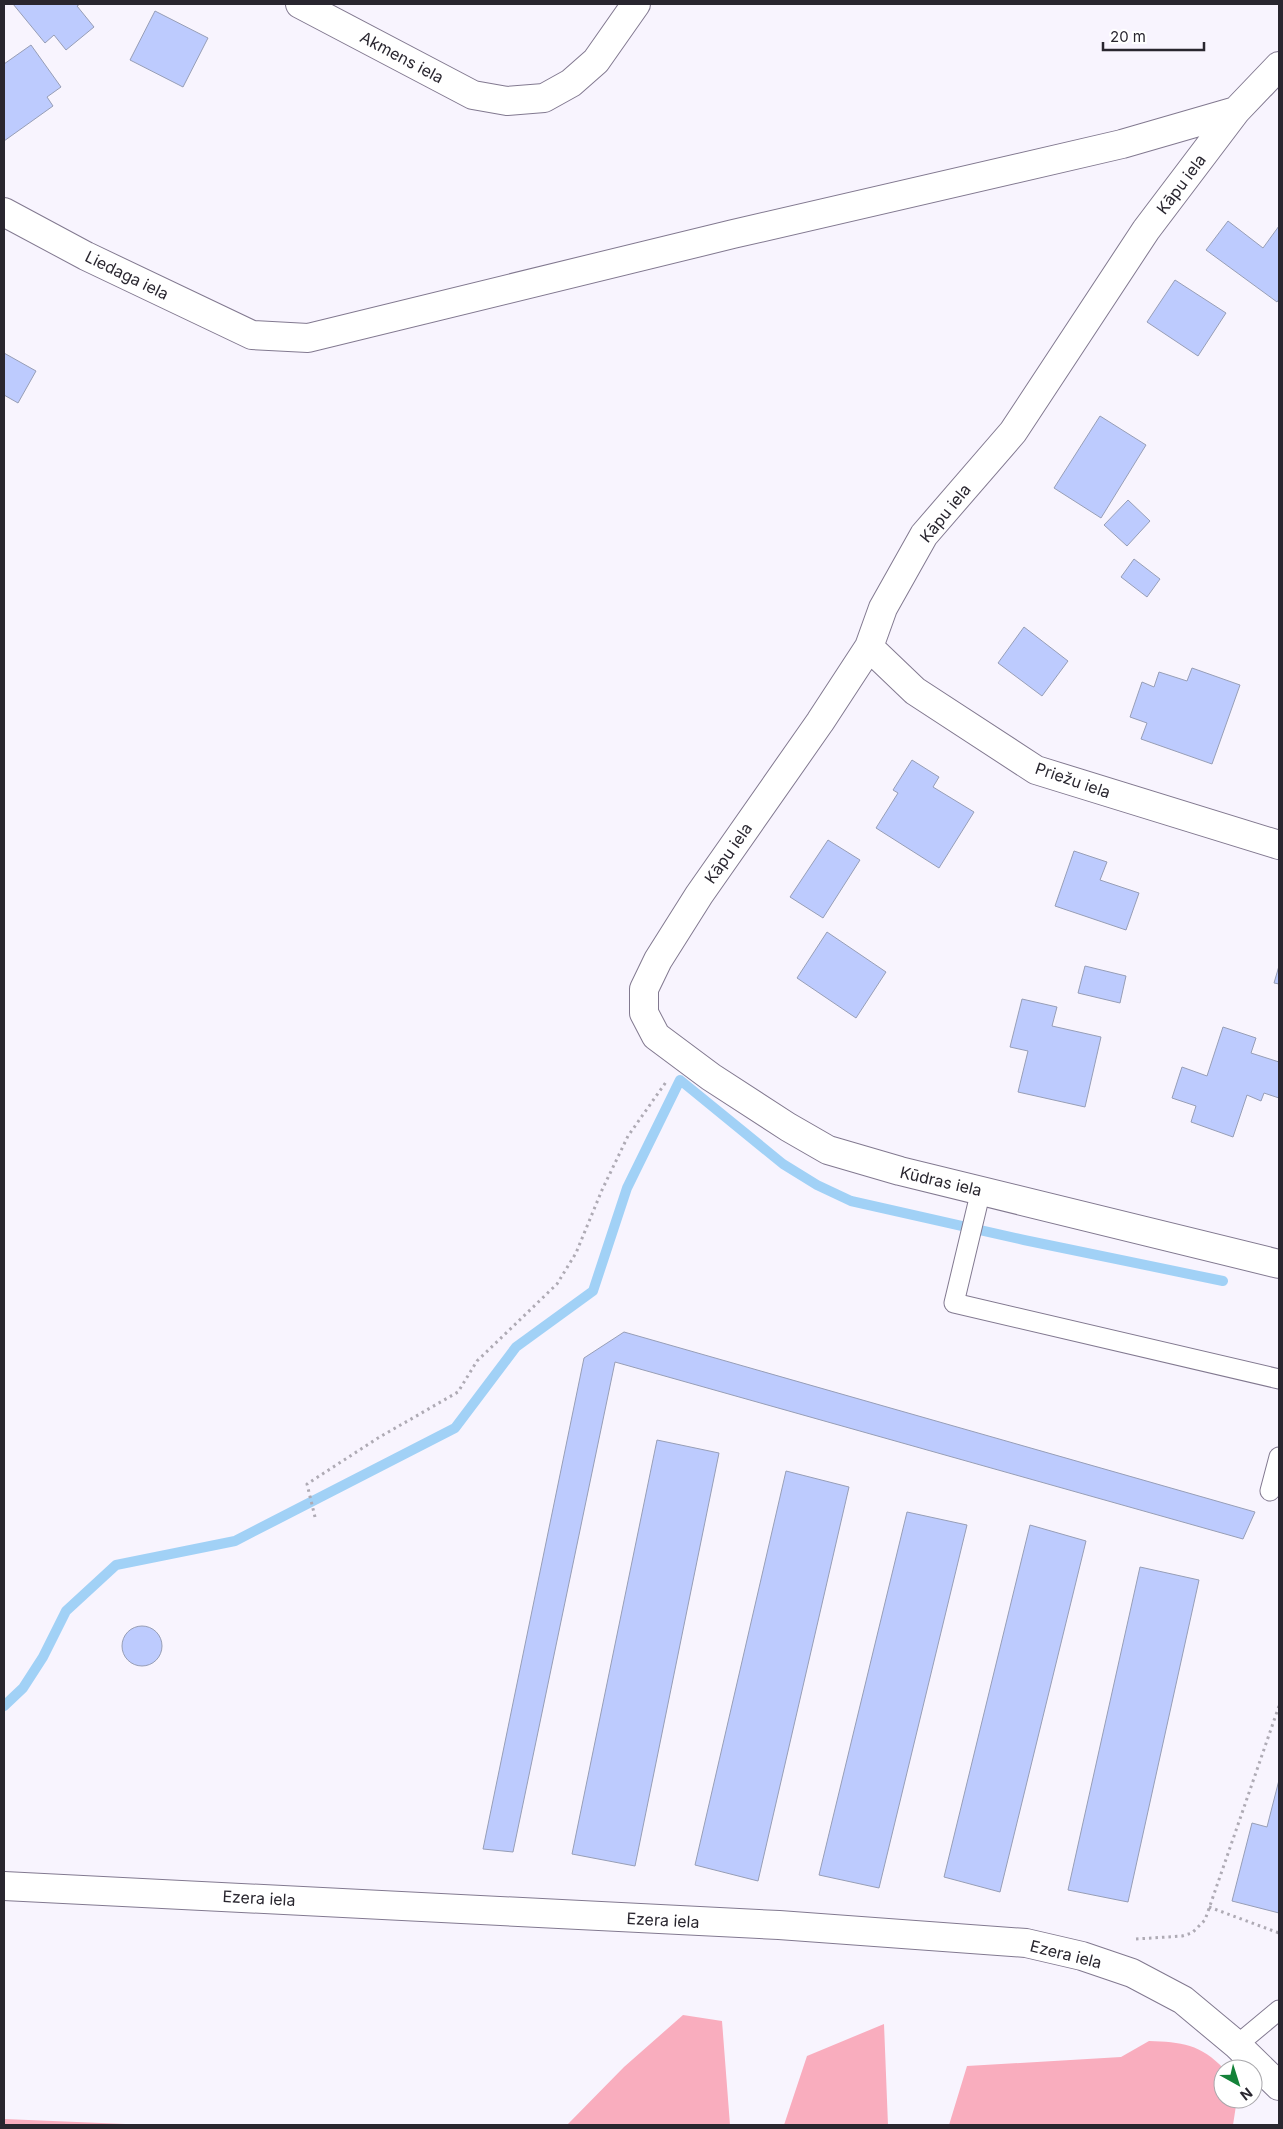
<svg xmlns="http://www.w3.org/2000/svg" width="1283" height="2129" font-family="Inter,sans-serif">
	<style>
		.green { fill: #f9adbe }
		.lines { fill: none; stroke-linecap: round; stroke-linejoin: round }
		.stream { stroke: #a1d1f6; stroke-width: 10 }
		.building { fill: #bdcbfe; stroke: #979eb6 }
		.lane-casing { stroke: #827990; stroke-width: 21 }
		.street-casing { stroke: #827990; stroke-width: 30 }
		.path { stroke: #aeaab4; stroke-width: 3; stroke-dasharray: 2.5 4; stroke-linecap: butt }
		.lane { stroke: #fff; stroke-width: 19 }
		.street { stroke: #fff; stroke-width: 28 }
		.labels { text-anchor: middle; stroke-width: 4; stroke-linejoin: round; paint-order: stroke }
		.street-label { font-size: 16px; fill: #29262f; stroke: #fff }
	</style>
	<rect width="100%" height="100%" fill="#f8f4fe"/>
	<path class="green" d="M683,2015L722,2021L730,2125H567L624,2067Z
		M884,2024L888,2125H784L807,2056Z
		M1149,2041C1181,2042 1201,2044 1224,2069L1223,2099H1237L1233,2125H949L967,2066L1121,2057Z
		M4,2119L150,2125H4Z"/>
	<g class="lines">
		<path class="stream" d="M4,1706L23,1688L43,1657L66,1611L116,1565L235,1541L455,1428L516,1347L593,1291L627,1188L680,1080L783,1164L817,1185L851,1201L1024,1240L1223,1281"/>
	</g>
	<path class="building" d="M13,4H80L77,6L94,27L66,50L54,35L45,43Z
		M155,11L208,38L183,87L130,60Z
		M31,45L61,87L47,97L53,106L4,141V64Z
		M1228,221L1263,248L1279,226V299L1277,302L1206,250Z
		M1175,280L1226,313L1198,356L1147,322Z
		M4,353L36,371L18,403L4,395Z
		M1100,416L1146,445L1101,518L1054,488Z
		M1128,500L1150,521L1127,546L1104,525Z
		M1134,559L1160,579L1147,597L1121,577Z
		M1024,627L1068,661L1042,696L998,663Z
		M1192,668L1240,685L1212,764L1141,739L1147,723L1130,717L1142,682L1154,687L1159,672L1187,681Z
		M912,760L939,777L933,787L974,812L939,868L876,828L898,793L893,790Z
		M828,840L860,860L823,918L790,897Z
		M1074,851L1107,862L1100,880L1139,893L1126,930L1055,906Z
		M827,932L886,972L856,1018L797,978Z
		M1085,966L1126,976L1120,1003L1078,993Z
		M1279,966V984L1274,983Z
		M1022,999L1057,1007L1052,1026L1101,1037L1085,1107L1018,1092L1028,1051L1010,1047Z
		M1223,1027L1256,1038L1251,1053L1279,1062V1098L1264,1093L1261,1101L1247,1095L1233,1137L1191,1122L1196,1106L1172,1098L1182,1067L1207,1076Z
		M624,1332L1255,1512L1243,1539L615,1362L513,1852L483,1849L584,1358Z
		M657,1440L719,1453L635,1866L572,1854Z
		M786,1471L849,1487L758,1881L695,1865Z
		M907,1512L967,1525L879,1888L819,1875Z
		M1030,1525L1086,1541L1000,1892L944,1877Z
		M1140,1567L1199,1580L1128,1902L1068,1890Z
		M122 1646a20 20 0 1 1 40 0a20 20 0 1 1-40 0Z
		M1279,1780V1913L1232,1901L1252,1823L1267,1827Z"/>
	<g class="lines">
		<g class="lane-casing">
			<path id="lane" d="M981,1190L954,1303L1279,1379
				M1270,1491L1279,1457
				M1237,2045L1279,2010"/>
		</g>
		<g class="street-casing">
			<path id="street" d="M300,4L473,95L507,101L544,98L571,83L596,61L636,4
				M1279,66L1236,111L1146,230L1013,432L924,535L883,608L869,647L820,722L699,895L658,960L644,989V1013L656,1036L711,1077L788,1127L828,1150L900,1171L1279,1264
				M4,212L86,256L252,335L308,338L733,234L1122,144L1236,111
				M869,647L915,691L1036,770L1279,845
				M4,1886L779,1925L1026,1943L1082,1956L1132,1973L1183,2000L1237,2045L1279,2086"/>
		</g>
		<path class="path" d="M315,1517L307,1484L378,1438L458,1392L477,1361L557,1284L576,1253L602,1190L628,1136L666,1082
			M1209,1907L1279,1933
			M1136,1939L1182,1936L1192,1933L1205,1920L1279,1706"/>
		<use href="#lane" class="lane"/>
		<use href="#street" class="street"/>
	</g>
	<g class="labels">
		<g class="street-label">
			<text transform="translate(402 57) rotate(28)" y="6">Akmens iela</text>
			<text transform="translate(1181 184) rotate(-53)" y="6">Kāpu iela</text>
			<text transform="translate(127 275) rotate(26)" y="6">Liedaga iela</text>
			<text transform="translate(945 513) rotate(-51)" y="6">Kāpu iela</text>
			<text transform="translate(1073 780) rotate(19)" y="6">Priežu iela</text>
			<text transform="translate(728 853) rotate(-55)" y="6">Kāpu iela</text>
			<text transform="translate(941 1181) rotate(13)" y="6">Kūdras iela</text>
			<text transform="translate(259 1898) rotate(3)" y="6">Ezera iela</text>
			<text transform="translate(663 1920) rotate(3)" y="6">Ezera iela</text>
			<text transform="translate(1066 1954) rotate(14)" y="6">Ezera iela</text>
		</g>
	</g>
	<rect width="1283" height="2129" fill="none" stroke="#29262f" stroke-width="10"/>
	<g transform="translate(1238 2084) rotate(141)"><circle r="24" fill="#ffffff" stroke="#a9a8ac"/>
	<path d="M0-4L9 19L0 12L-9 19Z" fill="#148239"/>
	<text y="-8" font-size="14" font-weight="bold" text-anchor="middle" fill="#29262f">N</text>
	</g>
	<path d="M1103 42v8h101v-8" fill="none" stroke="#29262f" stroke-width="2.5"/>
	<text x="1110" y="42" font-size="15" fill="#29262f" stroke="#ffffff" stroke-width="4" paint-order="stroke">20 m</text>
</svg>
